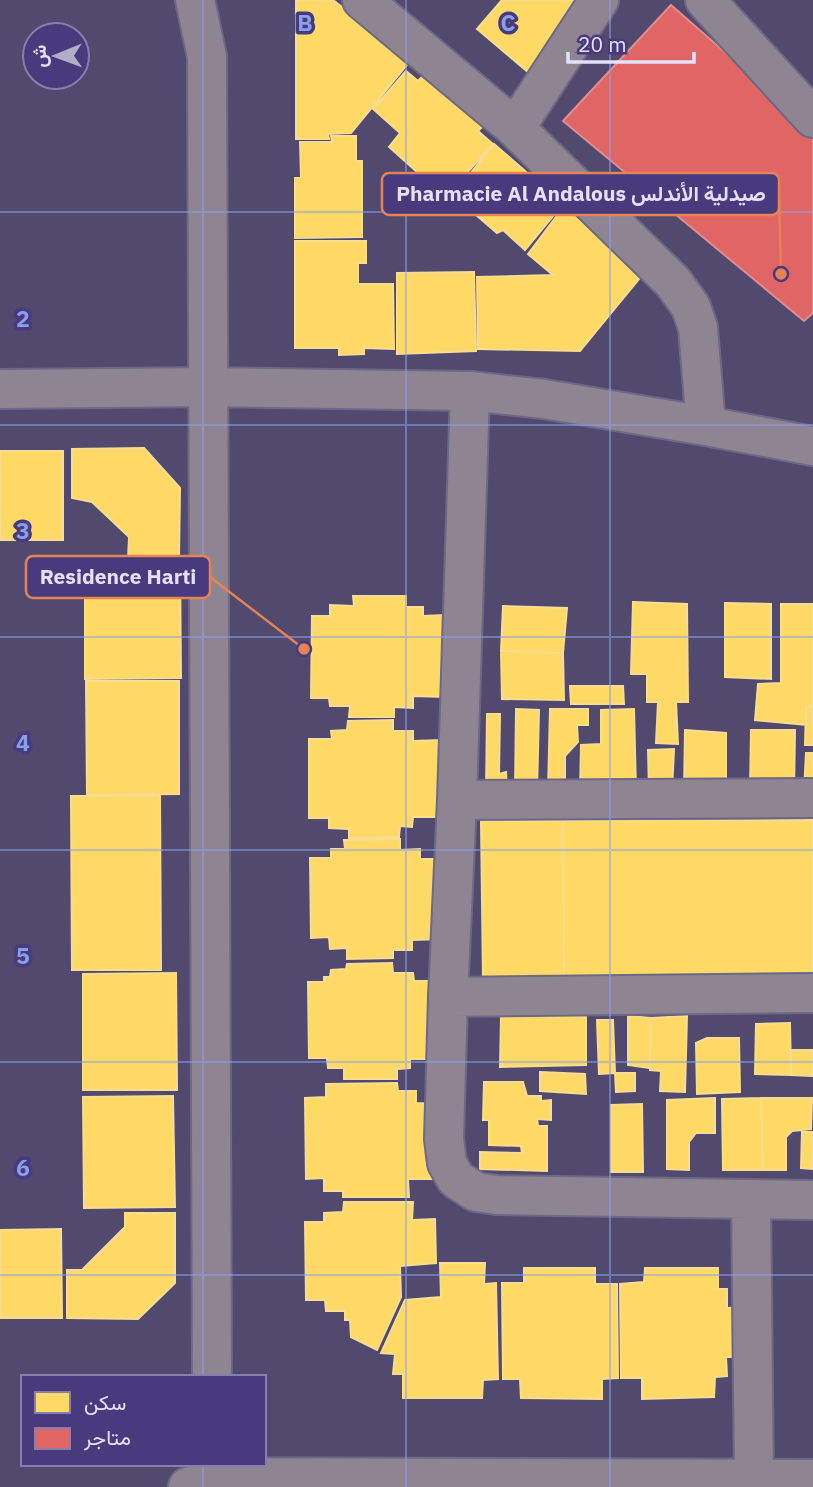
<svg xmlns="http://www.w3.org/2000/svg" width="813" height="1487" font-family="'IBM Plex Sans',Vazirmatn,sans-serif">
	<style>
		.homes { fill: #ffd966; stroke: #f7dc92; stroke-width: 2 }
		.shops { fill: #e06666; stroke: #e18b92; stroke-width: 2 }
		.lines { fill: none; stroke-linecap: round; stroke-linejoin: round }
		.minor-casing { stroke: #6d6885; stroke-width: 42 }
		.tertiary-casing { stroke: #6d6885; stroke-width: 42 }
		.minor { stroke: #8f8492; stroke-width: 38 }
		.tertiary { stroke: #8f8492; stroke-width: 38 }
		.grid { fill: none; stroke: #8a9feb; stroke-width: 2; stroke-opacity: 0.55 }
		.grid-label { font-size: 23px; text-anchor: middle; font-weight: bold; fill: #8a9feb; stroke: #473b7d; stroke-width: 7; stroke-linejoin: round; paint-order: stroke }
		.leader { fill: none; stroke: #e78253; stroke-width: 2.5 }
		.callout-dot { fill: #e78253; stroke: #473b7d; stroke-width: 2.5 }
		.callout { fill: #473b7d; stroke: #e78253; stroke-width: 2.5 }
		.callout-label { font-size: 21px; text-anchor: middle; font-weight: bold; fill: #e4e2fa }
	</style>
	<rect width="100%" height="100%" fill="#514a6e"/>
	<path class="homes" d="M296,0H333L411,60L351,133L328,134L329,139H296Z
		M502,0H597L535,78L477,29Z
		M406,71L418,81L426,73L484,125L478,131L493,144L445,197L389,147L400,133L373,109Z
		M331,136H356V161H362V237L295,238V178H301L300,142H332Z
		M494,144L563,204L525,250L503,230L497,233L453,195Z
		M565,205L643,274L580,351L478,349L477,277L553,275L528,254Z
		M295,241H366V263H358V284H393L394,349L364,348V354L339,355V348H295Z
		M474,272L476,351L397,354V273Z
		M144,448L180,488L179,559L128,560L129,537L92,502L72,498V449Z
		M0,451H63V540H0Z
		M180,562L181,678L85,679V563Z
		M353,596H406V607H423V616L444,615L445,697L413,696V708L394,707V717H349L350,706H330L329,698H311L312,616H330V605L354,606Z
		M633,602L687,604L688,702H676L678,744L656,743L658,702H647V674H631Z
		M725,603L771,604V679L725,677Z
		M781,604H813V706L806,707V725L755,720L758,684L781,683Z
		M503,606L567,608L563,653L501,651Z
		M501,651L563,653L564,700L502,699Z
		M86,681H179V794L87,795Z
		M570,686H623L624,704H571Z
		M813,706V745H805L806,707Z
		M516,709L539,710L537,792H515Z
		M550,709H588V725H577L578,742L565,756V790L548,791Z
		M634,709L636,791L580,792L581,745L601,744V710Z
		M487,714H500L499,774L506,772L507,791L486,792Z
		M393,720V731H413V741L442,740V817H413L412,827L400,826L399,837L349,838V829L329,828V818H309V739H332L331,731L347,730L348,721Z
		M685,730L726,733V792H684Z
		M751,730H795L794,792H750Z
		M674,749L672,792L649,791L648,750Z
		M806,753H813V792H804Z
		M71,796H160L161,970H72Z
		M813,820V980H564L563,821Z
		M481,821H563L564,980L483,981Z
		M400,839V850L420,849V859H441L442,939L412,940V950H393V958L347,959V948L330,949L329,937L311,938L310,858H331V849H345L344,840Z
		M392,963L393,973H413L414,981H438L440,1059H410V1068L397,1069V1079H344V1068H328L327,1058H309L308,982H324V977H330L331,970L346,969L347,964Z
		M176,973L177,1090H83V974Z
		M501,1016H586V1065L500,1067Z
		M628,1016L651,1018L650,1068L628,1065Z
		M687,1016L685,1092L660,1091L661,1071L650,1070L651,1018Z
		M597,1020H613L615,1073L599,1074Z
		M790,1023L791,1075L755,1074L756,1024Z
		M707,1038H739L740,1092L697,1094L696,1043Z
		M791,1050H813V1076L791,1075Z
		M540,1072L585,1074L586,1094L540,1091Z
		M615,1073H635V1091L616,1092Z
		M484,1082H523L527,1096H541V1101L551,1100V1120L537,1119L538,1126H547V1171L480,1169V1152L522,1153L521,1146L489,1145V1120H483Z
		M397,1083L398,1091H416V1103L440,1104V1179H408L409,1197H343V1191H324V1178L306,1179L305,1098L326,1097V1084Z
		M173,1096L175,1207L84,1208L83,1097Z
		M715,1098V1133H696L689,1142V1170L667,1169V1100Z
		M761,1098L763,1170H723L722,1099Z
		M761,1098H812L811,1129L792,1131L786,1137V1170H763Z
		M642,1104L643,1172H611V1105Z
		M802,1132H813V1169L801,1168Z
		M344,1202H413L412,1220L435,1219L436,1263L400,1266L401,1297L377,1350L351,1337L350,1320H345V1311H326L325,1300H306L305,1222H324V1213L343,1212Z
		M125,1213H175V1283L138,1319L67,1318V1270H82L125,1227Z
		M61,1229L62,1318H0V1230Z
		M440,1263H485L484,1284L496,1283L498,1379L483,1380L482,1398H403V1374H393L395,1354L381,1353L405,1300L441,1297Z
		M524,1268H595V1284H617L618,1378L602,1379V1399L521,1398L520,1379H503L502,1283H524Z
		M645,1268H718V1289H727V1308L741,1307V1357H726L727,1376L715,1377L714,1397L642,1399V1378H621L620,1284L644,1282Z"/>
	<path class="shops" d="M671,5L813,129V313L804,321L563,121Z"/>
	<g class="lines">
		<g class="minor-casing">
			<path id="minor" d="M195,0L207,57L212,1377
				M362,0L515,128L673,282L691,307L698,328L706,426
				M705,0L813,118
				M515,128L599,0
				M0,389L209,387L470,391L544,399L706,426L813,446
				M470,391L457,800L448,997L444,1139L447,1163L456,1179L476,1192L497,1195L813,1200
				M457,800L813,798
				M448,997L813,993
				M751,1200L754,1479"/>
		</g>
		<g class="tertiary-casing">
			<path id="tertiary" d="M188,1487L212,1477L813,1479"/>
		</g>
		<use href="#minor" class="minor"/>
		<use href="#tertiary" class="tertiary"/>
	</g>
	<path class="grid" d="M203,0V1377M406,0V1487M610,0V1487M0,212H813M0,425H813M0,637H813M0,850H813M0,1062H813M0,1275H813M203,1464V1487"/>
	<g class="grid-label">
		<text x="305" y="31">B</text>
		<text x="508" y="31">C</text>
		<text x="23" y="327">2</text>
		<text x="23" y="539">3</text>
		<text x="23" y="751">4</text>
		<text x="23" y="964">5</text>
		<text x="23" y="1176">6</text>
	</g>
	<path class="leader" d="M781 274L779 194M304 649L210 577"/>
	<g class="callout-dot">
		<circle cx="781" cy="274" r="7"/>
		<circle cx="304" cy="649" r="7"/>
	</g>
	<g class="callout">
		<rect x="382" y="173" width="397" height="42" rx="7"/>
		<rect x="26" y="556" width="184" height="42" rx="7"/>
	</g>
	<g class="callout-label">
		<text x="581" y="201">Pharmacie Al Andalous صيدلية الأندلس</text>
		<text x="118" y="584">Residence Harti</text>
	</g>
	<rect x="21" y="1375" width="245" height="91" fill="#473b7d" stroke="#867eaf" stroke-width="2"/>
	<rect x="35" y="1392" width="35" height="21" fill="#ffd966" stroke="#867eaf" stroke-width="2"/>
	<text x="84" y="1410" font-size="21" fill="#e4e2fa">سكن</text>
	<rect x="35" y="1428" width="35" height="21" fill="#e06666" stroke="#867eaf" stroke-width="2"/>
	<text x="84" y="1445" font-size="21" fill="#e4e2fa">متاجر</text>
	<g transform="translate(56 56) rotate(269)"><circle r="33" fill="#473b7d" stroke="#867eaf" stroke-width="2"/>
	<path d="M0-5L12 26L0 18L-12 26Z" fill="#b1adc9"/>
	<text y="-10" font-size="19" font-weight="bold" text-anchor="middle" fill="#e4e2fa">ش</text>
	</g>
	<path d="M568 52v10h126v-10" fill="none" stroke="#e4e2fa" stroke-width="3.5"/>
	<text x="578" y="52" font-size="21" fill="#e4e2fa" stroke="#473b7d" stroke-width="5" paint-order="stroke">20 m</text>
</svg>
